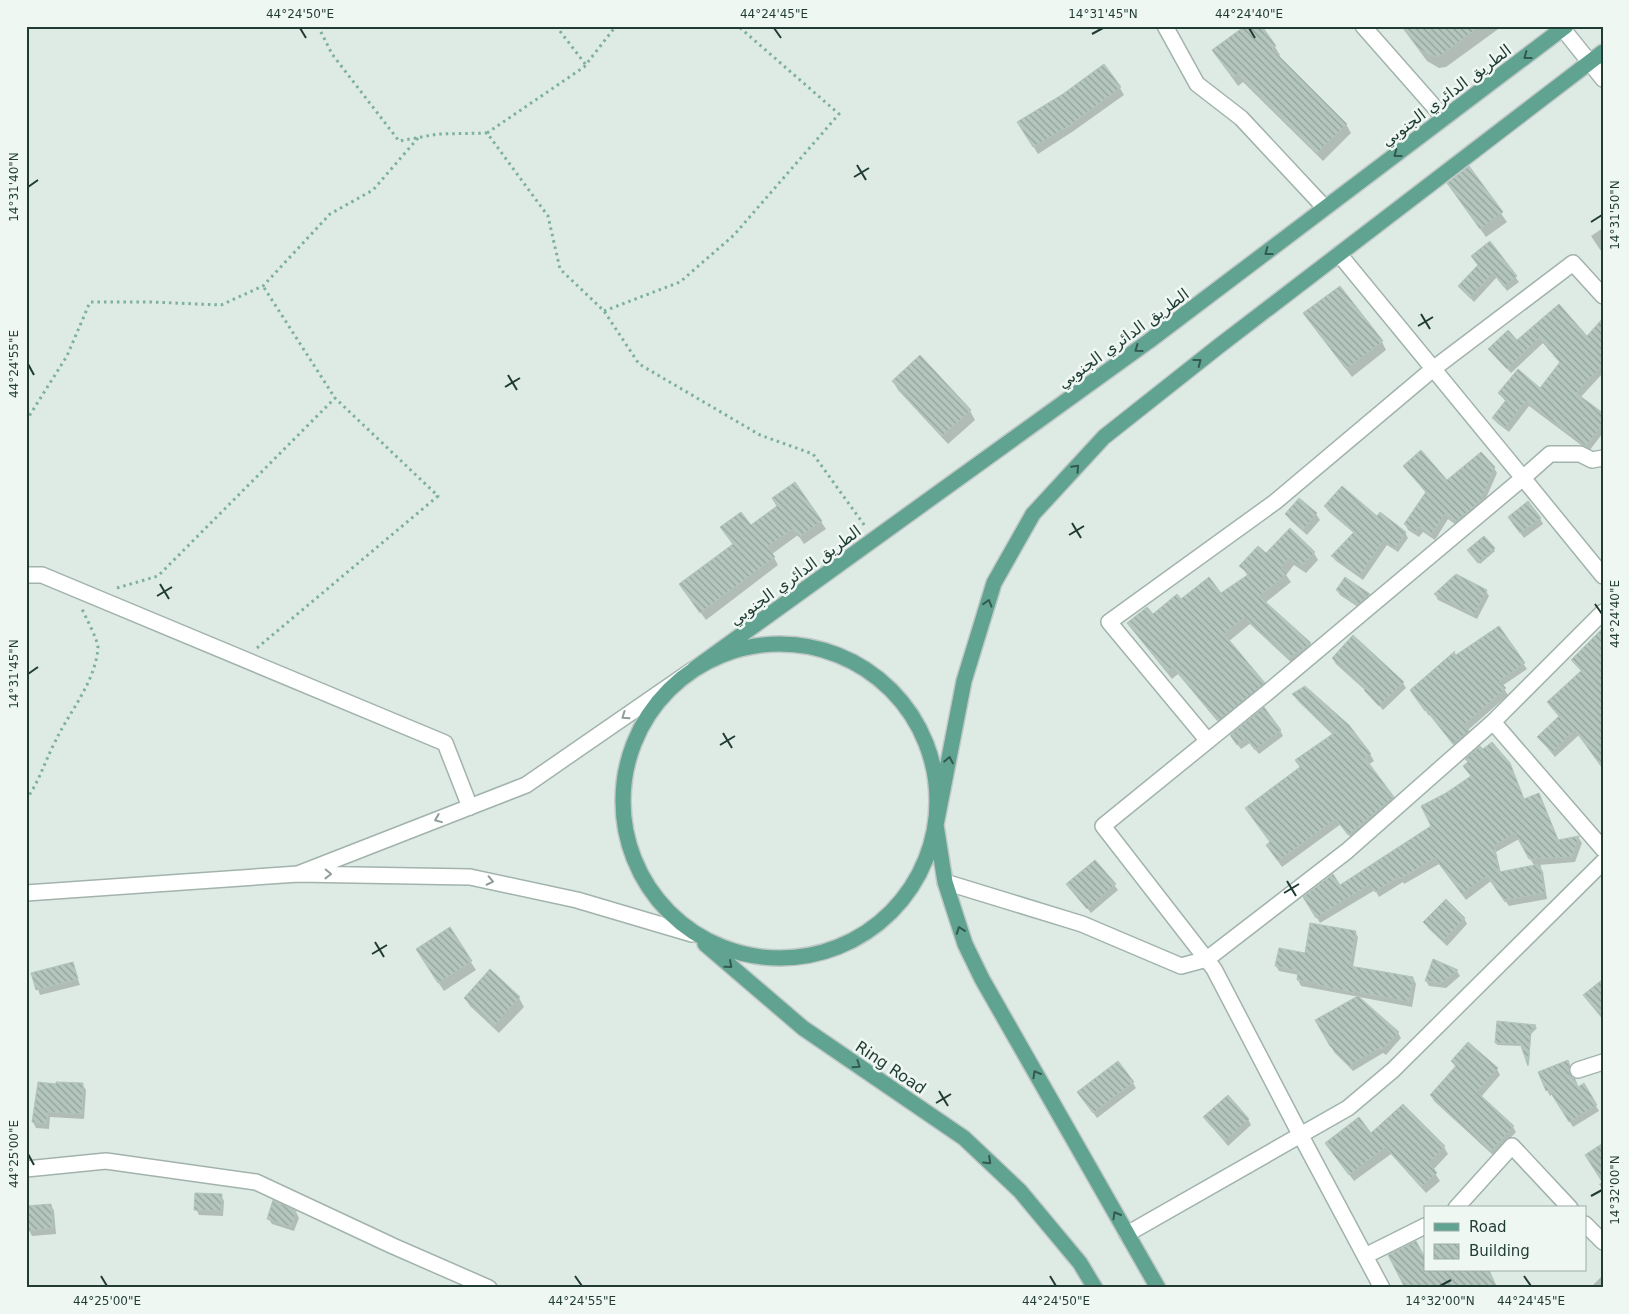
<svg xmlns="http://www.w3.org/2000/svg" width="1629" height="1314" font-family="'DejaVu Sans','Noto Sans Arabic',sans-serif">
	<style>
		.shadow { fill: #0003; fill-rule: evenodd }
		.building { fill: url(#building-back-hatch); stroke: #b1c5bc }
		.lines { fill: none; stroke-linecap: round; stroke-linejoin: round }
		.minor-casing { stroke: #a1b3ac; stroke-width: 18 }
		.tertiary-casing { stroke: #a1b3ac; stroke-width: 18 }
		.primary-casing { stroke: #c0c8c6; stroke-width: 18 }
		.path { stroke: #7db09f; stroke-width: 3; stroke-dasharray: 2.5 4; stroke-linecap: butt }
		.minor { stroke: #fff; stroke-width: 15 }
		.tertiary { stroke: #fff; stroke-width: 15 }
		.primary { stroke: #60a390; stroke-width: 15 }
		.oneway { stroke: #325a4f }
		.oneway2 { stroke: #8f9d99 }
		.ticks { fill: none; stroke: #1f3b33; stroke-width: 2 }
		.labels { text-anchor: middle; stroke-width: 5; stroke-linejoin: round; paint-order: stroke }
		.street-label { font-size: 16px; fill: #1f3b33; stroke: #eff7f3 }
		.neatline { fill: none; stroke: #1f3b33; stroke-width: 2 }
		.ticks-label { font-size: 12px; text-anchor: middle; fill: #1f3b33 }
	</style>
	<defs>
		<pattern id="building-back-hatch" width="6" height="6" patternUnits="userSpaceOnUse" patternTransform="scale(1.25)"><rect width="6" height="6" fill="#b4c6be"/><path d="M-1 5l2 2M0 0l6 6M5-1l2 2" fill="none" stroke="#92a29b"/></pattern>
	</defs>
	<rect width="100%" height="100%" fill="#deebe5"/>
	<path class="shadow" d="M1401,26H1501V27L1446,67L1439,68L1427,61Z
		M1275,47L1280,55L1278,57L1346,124L1351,133L1323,161L1243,82L1238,86L1219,59Z
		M1120,88L1124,95L1072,132L1038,154L1019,123Z
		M1469,168L1507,222L1486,237L1448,184Z
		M1603,228V254L1591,236Z
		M1490,243L1519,282L1507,291L1497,277L1474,302L1459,286L1479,265Z
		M1559,305L1587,337L1603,325V373L1580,398L1603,414V433L1589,451L1529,406L1509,432L1497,423L1494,418L1506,402L1499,393L1540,389L1560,363L1543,343L1511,373L1493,354L1517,342Z
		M1305,314L1382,342L1386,350L1352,377Z
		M893,381L970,411L975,420L948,444L898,390Z
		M1405,466L1447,482L1494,468L1497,473L1483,505L1459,527L1448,519L1435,540L1423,532L1419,537L1408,530L1405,524L1426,493Z
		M795,484L826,529L804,544L798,535L772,554L778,565L706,620L680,584L733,545L722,528L751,527L779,506Z
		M1299,500L1316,514L1320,520L1307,535L1290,520L1287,515Z
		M1325,506L1377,518L1405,532L1408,538L1398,552L1387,545L1363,580L1336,561L1332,556L1354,533L1329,512Z
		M1540,518L1543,524L1524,538L1513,523Z
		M1494,549L1495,551L1480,564L1470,553Z
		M1314,553L1318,560L1306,573L1294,565L1286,575L1291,582L1265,603L1310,644L1314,651L1294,665L1250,624L1228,642L1264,683L1268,691L1223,728L1178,674L1172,679L1133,630L1153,615L1181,601L1221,594L1248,576L1241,566L1266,555Z
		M1345,578L1369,595L1372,600L1361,609L1340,595L1337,590Z
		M1486,591L1489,596L1477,619L1438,600L1435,594Z
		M1498,627L1527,669L1502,686L1508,695L1467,731L1471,737L1457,749L1430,715L1429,716L1412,690L1455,653L1457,656Z
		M1603,630L1579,735L1555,757L1538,737L1559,717L1548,702L1582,672L1572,661Z
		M1333,659L1403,683L1406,688L1383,710L1367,692L1336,664Z
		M1294,695L1370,754L1374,761L1368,765L1397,804L1353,841L1341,824L1282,867L1267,846L1271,843L1301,768L1333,735L1298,701Z
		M1280,730L1283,736L1259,754L1250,743L1241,749L1231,736Z
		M1483,751L1509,764L1524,800H1542L1559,841L1578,837L1582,843L1575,862L1539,865L1543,872L1547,899L1509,906L1491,881L1466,900L1439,864L1404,884L1403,882L1379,897L1375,890L1320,923L1305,897L1340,887L1433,826L1446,794L1472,777ZM1519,839L1535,867L1501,873L1496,852Z
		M1095,861L1118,890L1091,913L1068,884Z
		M1464,918L1467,924L1447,946L1428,928L1425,922Z
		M449,929L476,970L444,991L422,958Z
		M1355,932L1358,937L1353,967L1413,978L1416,984L1412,1007L1301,986L1298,980L1299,975L1279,971L1276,966L1306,955Z
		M72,963L80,985L40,995L32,973Z
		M490,971L519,998L524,1007L499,1033L470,1006L465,998Z
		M1457,971L1460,976L1446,988L1429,986L1426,981Z
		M1317,1021L1398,1033L1401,1038L1386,1055L1383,1053L1353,1071L1334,1052Z
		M1498,1022L1535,1026L1537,1028L1531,1034L1529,1065L1522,1044L1520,1046L1497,1045L1496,1043Z
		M1452,1061L1497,1069L1500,1075L1481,1097L1513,1127L1516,1132L1494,1156L1434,1101L1431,1095L1455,1067Z
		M1567,1062L1572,1072V1077L1579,1088L1583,1085L1599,1111L1573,1127L1553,1094L1550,1096L1547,1090Z
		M1133,1083L1136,1088L1097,1118L1082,1097Z
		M82,1084L86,1090L84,1119L50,1117L49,1129L36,1128L33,1122L57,1085Z
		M1403,1106L1444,1147L1448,1154L1433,1170L1440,1181L1426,1193L1391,1154L1354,1181L1326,1143L1371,1135Z
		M1204,1117L1248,1119L1251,1125L1228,1146Z
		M1603,1182V1190L1599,1184Z
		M221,1195L224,1201L223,1216L199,1215L196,1209Z
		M51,1205L54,1211L56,1234L32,1236L29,1230Z
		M296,1212L299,1218L294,1231L272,1224L268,1218Z
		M1601,1277L1603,1288H1590Z"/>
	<path class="building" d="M1245,26H1262L1276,46L1272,49L1347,124L1317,153L1238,74L1233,78L1212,50Z
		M1402,26H1480L1440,56H1432L1419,49Z
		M1104,64L1121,87L1069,126L1033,147L1017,122L1063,94Z
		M1469,166L1503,212L1480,229L1447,183Z
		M1490,241L1517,276L1504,287L1493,273L1470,298L1458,286L1478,265L1471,256Z
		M1340,286L1383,341L1346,369L1303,313Z
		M1559,304L1587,336L1603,318V365L1576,393L1603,413V424L1586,446L1526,401L1505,428L1492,418L1506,400L1498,393L1518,369L1540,388L1560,362L1539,338L1507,369L1488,349L1508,330L1517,340Z
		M920,355L971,410L942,436L892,381Z
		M1421,450L1447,480L1481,452L1495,467L1481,499L1475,506L1455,522L1445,514L1431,535L1420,527L1416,532L1404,524L1426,492L1403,466Z
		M795,482L822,521L799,537L793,529L767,547L775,557L700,613L679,584L733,544L720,527L741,512L751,525L777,506L772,498Z
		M1342,486L1377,516L1380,512L1406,532L1395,548L1384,540L1360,575L1331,556L1354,532L1324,506Z
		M1299,498L1317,513L1303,530L1285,514Z
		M1528,501L1541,518L1520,533L1508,517Z
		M1290,528L1315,552L1301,566L1289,558L1281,568L1287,574L1259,596L1311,643L1289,658L1245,617L1224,634L1265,683L1218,721L1173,667L1167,672L1127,623L1147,607L1153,614L1177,594L1181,599L1209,577L1221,593L1249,574L1239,566L1258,546L1266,553Z
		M1484,536L1495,548L1478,563L1467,550Z
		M1456,574L1487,590L1474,615L1434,594Z
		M1345,577L1370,594L1358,605L1336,590Z
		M1499,626L1525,663L1499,681L1506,688L1464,725L1469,731L1453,744L1426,710L1425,711L1410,690L1455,651L1453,657Z
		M1603,628V769L1575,730L1552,752L1537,737L1559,716L1547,702L1582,670L1571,660Z
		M1353,635L1404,682L1379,706L1364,690L1365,689L1332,658Z
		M1305,686L1349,725L1371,754L1365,758L1394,797L1348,835L1336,819L1278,861L1266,845L1270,842L1245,808L1300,767L1295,760L1334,733L1292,694Z
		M1264,707L1281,730L1255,750L1246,738L1237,745L1230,735Z
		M1492,742L1510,763L1524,799L1539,793L1558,840L1579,836L1572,857L1529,859L1515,833L1494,846L1499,872L1540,864L1545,893L1505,900V902L1487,876L1462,894L1435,858L1400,879L1398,877L1375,892L1370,884L1316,918L1303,897L1333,874L1340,885L1431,826L1421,806L1446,793L1471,776L1463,766L1468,762L1465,759L1480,746L1483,749Z
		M1095,860L1116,884L1087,909L1066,884Z
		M1446,899L1465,918L1443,941L1423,922Z
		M1310,923L1356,931L1350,966L1413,977L1409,1002L1353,991L1355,993L1317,985V983L1297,980L1298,971L1275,966L1279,948L1305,953Z
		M450,927L472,961L438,983L416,949Z
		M1433,959L1458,970L1442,983L1425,981Z
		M73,962L78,979L36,990L31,973Z
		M490,969L520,997L494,1026L464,998Z
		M1603,979V1019L1583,995Z
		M1358,996L1399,1032L1382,1050L1380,1048L1349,1066L1330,1046L1315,1020Z
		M1497,1021L1536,1025L1531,1031L1528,1066L1520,1043L1519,1044L1495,1043Z
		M1468,1042L1498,1068L1477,1092L1514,1126L1490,1152L1430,1095L1456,1066L1451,1061Z
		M1568,1060L1570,1066L1569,1072L1571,1077L1575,1079L1578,1087L1584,1083L1597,1105L1569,1122L1549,1090L1546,1091L1538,1072Z
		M1118,1061L1134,1082L1093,1113L1077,1092Z
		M38,1082L56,1084V1082L83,1083L82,1114L48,1112L46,1124L32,1122Z
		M1228,1095L1249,1119L1225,1141L1203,1117Z
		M1403,1104L1445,1146L1429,1163L1437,1173L1421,1187L1386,1147L1349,1175L1325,1143L1359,1117L1371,1133Z
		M1603,1143V1183L1585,1155Z
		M195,1193L222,1194L221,1211L194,1210Z
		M273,1200L296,1211L291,1227L267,1219Z
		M51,1204L53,1228L28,1231L26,1206Z
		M1416,1241L1425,1258V1270H1489L1497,1288H1405L1388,1255Z"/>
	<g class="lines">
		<g class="minor-casing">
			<path id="minor" d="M1165,26L1197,84L1241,118L1325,208
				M1363,26L1444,118
				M1557,26L1563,29L1603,79
				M1339,254L1523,478L1268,692L1103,826L1214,969L1301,1136L1382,1288
				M1603,458L1592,460L1580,454H1550L1523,478L1603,576
				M26,575H42L445,743L470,807
				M1493,722L1603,849
				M1208,741L1109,622L1275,502L1433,369L1573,263L1603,296
				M945,882L1082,924L1181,966L1207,959L1347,851L1493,722L1603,612
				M1578,1070L1603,1062
				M26,1169L106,1161L256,1182L393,1246L489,1288
				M1456,1208L1512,1146L1570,1208
				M1585,1224L1603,1242
				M1127,1234L1348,1108L1393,1070L1603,862
				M1365,1256L1425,1226"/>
		</g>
		<g class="tertiary-casing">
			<path id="tertiary" d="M26,893L298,874
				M692,934L577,900L470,877L298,874L526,785L694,669"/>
		</g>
		<g class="primary-casing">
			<path id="primary" d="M623 801a157 157 0 1 1 314 0a157 157 0 1 1-314 0Z
				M694,669L1149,341L1566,26
				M705,944L803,1028L964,1138L1020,1191L1080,1263L1095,1288
				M1158,1288L982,979L965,944L945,882L936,825L964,681L994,583L1033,514L1104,437L1219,346L1603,52"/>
		</g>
		<path class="path" d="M318,26L332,54L399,141L438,134L487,133L548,216L560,269L604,311L639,364L760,435L813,454L865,526
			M556,26L586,65
			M487,133L584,67L616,26
			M604,311L680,282L734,235L839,114L738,26
			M26,421L67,356L90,302H151L221,305L263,286L330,214L373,190L418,138
			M117,588L158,576L335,398
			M257,648L438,496L335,398L263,286
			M26,800C40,780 44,763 55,742C69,712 95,683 98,648C98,640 86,618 82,609"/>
		<use href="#minor" class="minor"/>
		<use href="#tertiary" class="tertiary"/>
		<use href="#primary" class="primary"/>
	</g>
	<defs><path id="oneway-chevron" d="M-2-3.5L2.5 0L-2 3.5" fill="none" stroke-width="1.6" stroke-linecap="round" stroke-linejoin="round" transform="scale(1.25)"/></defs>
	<g class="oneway">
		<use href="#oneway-chevron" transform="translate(1527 56) rotate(143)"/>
		<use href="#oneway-chevron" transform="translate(1397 154) rotate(143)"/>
		<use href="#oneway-chevron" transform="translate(1268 252) rotate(143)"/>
		<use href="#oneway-chevron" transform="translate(1138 349) rotate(144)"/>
		<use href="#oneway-chevron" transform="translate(1198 362) rotate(-38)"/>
		<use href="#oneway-chevron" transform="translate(1076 468) rotate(-47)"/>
		<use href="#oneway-chevron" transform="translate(988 603) rotate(-73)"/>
		<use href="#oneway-chevron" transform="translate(949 760) rotate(-79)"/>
		<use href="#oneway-chevron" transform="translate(960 930) rotate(-110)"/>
		<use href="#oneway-chevron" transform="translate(729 965) rotate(41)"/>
		<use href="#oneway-chevron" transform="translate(857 1065) rotate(34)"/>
		<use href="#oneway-chevron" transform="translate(1036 1074) rotate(-120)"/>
		<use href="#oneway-chevron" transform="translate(988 1161) rotate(43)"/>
		<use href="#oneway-chevron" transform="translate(1116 1215) rotate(-120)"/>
	</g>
	<g class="oneway2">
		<use href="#oneway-chevron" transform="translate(625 716) rotate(145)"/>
		<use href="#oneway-chevron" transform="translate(438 819) rotate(158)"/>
		<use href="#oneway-chevron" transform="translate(328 874) rotate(1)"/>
		<use href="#oneway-chevron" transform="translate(490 881) rotate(12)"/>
	</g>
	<path class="ticks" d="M300,28L306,38M774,28L781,38M1249,28L1255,38M1092,34L1103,28M857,165L866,180M854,177L869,168M28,187L38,180M1591,222L1602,215M1421,314L1430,329M1418,326L1433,317M28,364L34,375M508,375L517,390M505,387L520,378M1072,523L1081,538M1069,535L1084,526M160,584L169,599M157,596L172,587M1595,604L1602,614M28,674L38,667M723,733L732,748M720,745L735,736M1287,881L1296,896M1284,893L1299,884M375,942L384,957M372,954L387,945M939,1091L948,1106M936,1103L951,1094M28,1154L34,1165M1591,1196L1602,1190M101,1276L107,1286M575,1276L582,1286M1050,1276L1056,1286M1524,1276L1531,1286M1440,1286L1451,1280"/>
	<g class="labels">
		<g class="street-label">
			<text transform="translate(1446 95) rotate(-37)" y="6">الطريق الدائري الجنوبي</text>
			<text transform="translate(1123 338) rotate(-36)" y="6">الطريق الدائري الجنوبي</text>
			<text transform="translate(795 575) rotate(-36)" y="6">الطريق الدائري الجنوبي</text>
			<text transform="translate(891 1067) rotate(34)" y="6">Ring Road</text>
		</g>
	</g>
	<rect width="1629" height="1314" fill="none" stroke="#eff7f3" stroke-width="55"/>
	<rect x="1424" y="1206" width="162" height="65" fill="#eff7f3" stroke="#9caca6"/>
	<rect x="1434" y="1223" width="25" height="8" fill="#60a390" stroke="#9caca6"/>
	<text x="1469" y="1232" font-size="15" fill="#1f3b33">Road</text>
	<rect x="1434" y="1244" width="25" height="15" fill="url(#building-back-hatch)" stroke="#9caca6"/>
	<text x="1469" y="1256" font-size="15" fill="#1f3b33">Building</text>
	<rect x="28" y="28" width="1574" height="1258" class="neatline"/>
	<g class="ticks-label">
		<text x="300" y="18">44°24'50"E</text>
		<text x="774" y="18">44°24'45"E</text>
		<text x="1103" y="18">14°31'45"N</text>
		<text x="1249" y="18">44°24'40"E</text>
		<text transform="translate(14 187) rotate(-90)" y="4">14°31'40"N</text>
		<text transform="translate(1615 215) rotate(-90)" y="4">14°31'50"N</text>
		<text transform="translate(14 364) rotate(-90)" y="4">44°24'55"E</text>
		<text transform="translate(1615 614) rotate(-90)" y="4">44°24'40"E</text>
		<text transform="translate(14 674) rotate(-90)" y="4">14°31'45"N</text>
		<text transform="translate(14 1154) rotate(-90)" y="4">44°25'00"E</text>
		<text transform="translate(1615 1190) rotate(-90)" y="4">14°32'00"N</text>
		<text x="107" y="1305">44°25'00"E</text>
		<text x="582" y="1305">44°24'55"E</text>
		<text x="1056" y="1305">44°24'50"E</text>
		<text x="1440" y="1305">14°32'00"N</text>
		<text x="1531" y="1305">44°24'45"E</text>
	</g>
</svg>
